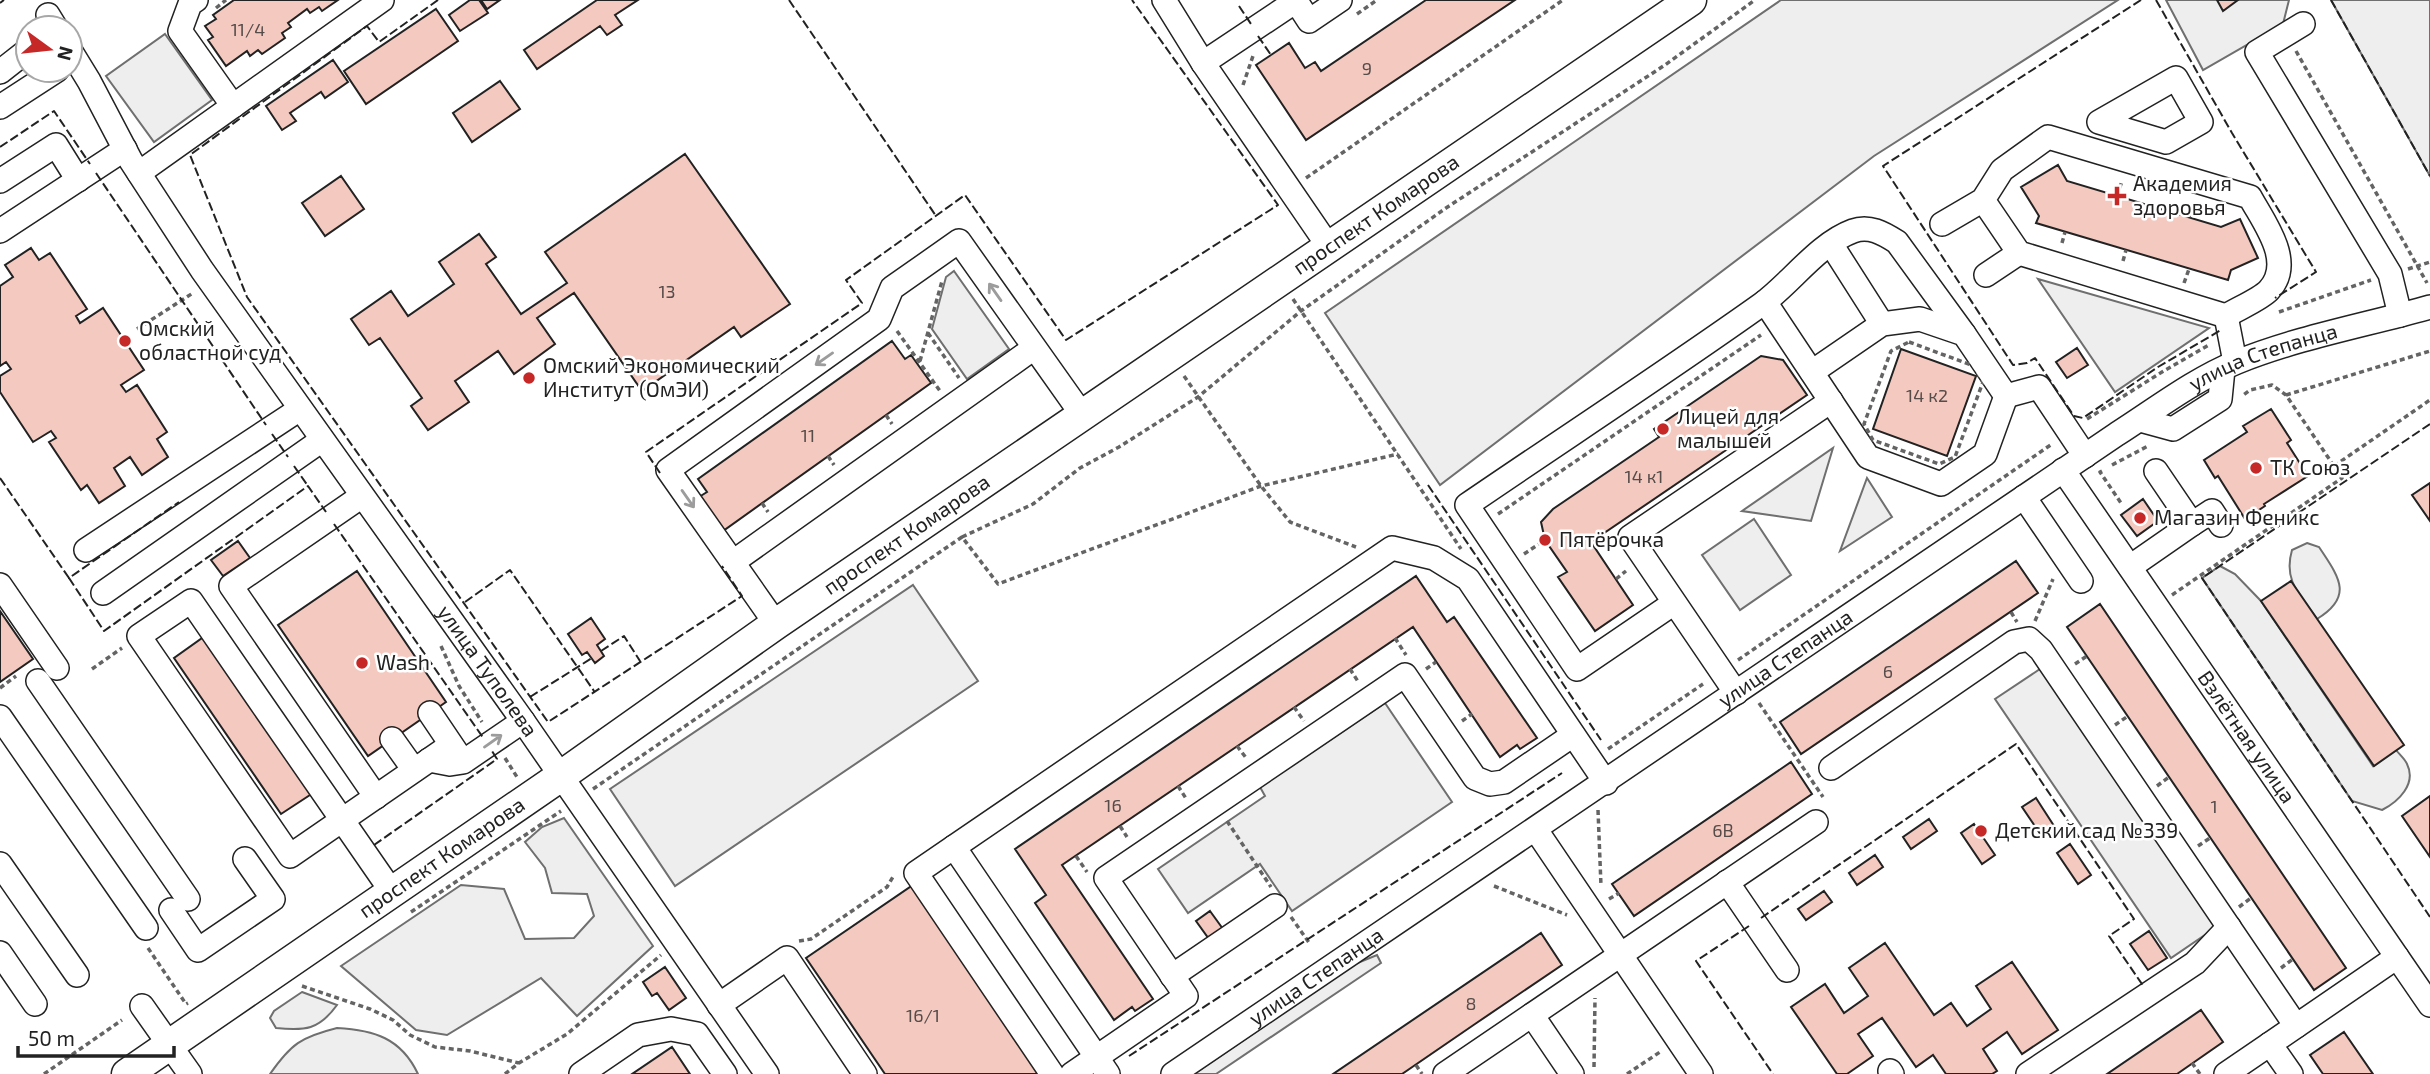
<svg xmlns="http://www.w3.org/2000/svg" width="2430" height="1074" font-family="'Exo 2',sans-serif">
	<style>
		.green { fill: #eee; stroke: #6f6f6f; stroke-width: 2 }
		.building { fill: #f3c9c0; stroke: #222; stroke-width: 2 }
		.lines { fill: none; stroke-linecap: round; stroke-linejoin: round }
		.minor-casing { stroke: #222; stroke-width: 26 }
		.major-casing { stroke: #222; stroke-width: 33 }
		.path { stroke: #646464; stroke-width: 3.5; stroke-dasharray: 5 3.5; stroke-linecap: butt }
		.minor { stroke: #fff; stroke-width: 23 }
		.major { stroke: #fff; stroke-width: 30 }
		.fence { stroke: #222; stroke-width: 2; stroke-dasharray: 9 3.5; stroke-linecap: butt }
		.oneway { stroke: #9c9c9c }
		.poi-dot { fill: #c62828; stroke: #fff; stroke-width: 2.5 }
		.labels { text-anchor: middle; stroke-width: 5; stroke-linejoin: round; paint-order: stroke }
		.number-label { font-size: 18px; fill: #564c4a }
		.poi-label { font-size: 21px; fill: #222; stroke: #fff; text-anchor: start }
		.street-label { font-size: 21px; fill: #222; stroke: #fff }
	</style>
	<rect width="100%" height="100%" fill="#fff"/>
	<path class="green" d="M1781,0H2118L1874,156L1440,485L1325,313Z
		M2166,0H2289L2283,24L2203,70Z
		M2331,0H2430V176Z
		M165,34L212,100L154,142L106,76Z
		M954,271L1009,349L967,379L932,329L946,277Z
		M2038,279L2209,328L2115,392Z
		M1833,448L1811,521L1742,511Z
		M1867,478L1892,517L1840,551Z
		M1754,519L1791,575L1740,610L1702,555Z
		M2307,543L2319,547C2338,576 2355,596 2317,619C2300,595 2283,581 2292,550Z
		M2220,566L2235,574L2261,601L2373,766L2396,750C2399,754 2405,759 2407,764C2417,784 2398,802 2382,810L2352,801L2202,578Z
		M913,585L978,681L675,886L610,789Z
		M2043,667L2218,926L2171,958L1995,699Z
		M1385,703L1452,802L1292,911L1260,864L1188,913L1158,869L1265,796L1260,787Z
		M564,818L653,946L577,1016L541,978L447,1035L416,1030L341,966L461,885L504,889L525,939L574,938L594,916L587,894L552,893L545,868L525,842L542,827Z
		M1377,955L1381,963L1216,1074H1194L1355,964Z
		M302,992L337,1005C319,1030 305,1031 276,1028L270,1018L274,1011Z
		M337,1028C374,1030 401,1038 418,1074H270C291,1044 301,1037 337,1028Z"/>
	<path class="building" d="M234,0H338L322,11L319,7L310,13L307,9L288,23L291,27L282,33L285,38L262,54L258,50L250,56L247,51L226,66L208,40L213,37L205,26L216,19L213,15Z
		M470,0H479L488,13L460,31L449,15Z
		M481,0H500L487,9Z
		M597,0H638L615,15L622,25L607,35L600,26L537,69L524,50Z
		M1426,0H1515L1306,140L1256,65L1289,43L1305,68L1315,62L1321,71Z
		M2217,0H2238L2223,11Z
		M436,9L458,41L366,104L344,71Z
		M333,60L348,82L325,98L321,92L290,113L296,121L282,130L266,106Z
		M500,81L520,109L472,142L453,113Z
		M685,154L790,304L741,337L734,327L642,391L574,293L537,318L555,344L514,374L498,351L455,381L469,402L428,430L411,406L422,398L380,338L369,345L351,319L391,291L408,316L454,284L439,262L479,234L496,257L486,264L521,314L567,283L545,252Z
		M2058,165L2067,181L2221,227L2240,219L2258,258L2231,270L2228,280L2036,223L2039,216L2021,187Z
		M341,176L364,209L325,236L302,203Z
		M31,248L39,260L50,253L87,309L76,316L80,323L103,308L144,370L121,385L126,392L137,385L167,432L157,439L168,457L142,475L130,457L114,468L125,486L99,503L87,485L81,490L49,442L56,438L51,431L33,442L0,392V376L11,369L6,362L0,366V286L13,277L5,265Z
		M892,341L905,359L911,355L931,383L723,531L699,497L707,492L698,479Z
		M2077,348L2088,365L2067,378L2056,362Z
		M1901,349L1976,376L1947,456L1873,429Z
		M1761,356L1783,360L1807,395L1591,542L1633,605L1595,631L1558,577L1567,572L1545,540L1541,522L1553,509L1659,437L1654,429Z
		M2271,409L2291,440L2287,443L2308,476L2264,504L2265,506L2245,519L2218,476L2215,478L2204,460L2247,432L2243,426Z
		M2430,483V521L2412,495Z
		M2143,499L2158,521L2137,536L2121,515Z
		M238,541L250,558L223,576L211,560Z
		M2016,561L2038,593L1801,754L1780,722Z
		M357,571L446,702L368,756L278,625Z
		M1416,576L1447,622L1454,617L1537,738L1520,749L1517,745L1500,757L1413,627L1062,865L1153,999L1135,1011L1132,1007L1114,1020L1035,903L1046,895L1015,849Z
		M2291,581L2404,745L2374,766L2261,601Z
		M2100,604L2346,968L2314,990L2067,627Z
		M0,611L33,659L0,682Z
		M591,618L605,639L597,645L604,656L595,663L587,652L582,655L568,634Z
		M205,636L313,793L281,814L174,658Z
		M1791,762L1812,794L1634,916L1612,884Z
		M2430,796V857L2402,816Z
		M2036,798L2056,829L2043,838L2022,807Z
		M1929,819L1937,831L1911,849L1903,837Z
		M1974,824L1995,855L1982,864L1961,833Z
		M2070,844L2091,875L2078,884L2057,853Z
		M1875,855L1883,867L1857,885L1849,873Z
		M913,885L1041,1074H885L806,958Z
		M1824,891L1832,902L1806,920L1798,909Z
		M1210,911L1223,929L1209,939L1196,921Z
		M2149,931L2167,958L2148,970L2130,944Z
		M1541,933L1562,965L1475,1024L1402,1074H1333Z
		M1885,943L1934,1015L1951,1003L1967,1026L1991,1009L1976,986L2012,962L2058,1030L2022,1054L2007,1032L1983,1049L1997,1071L1992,1074H1946L1933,1055L1916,1067L1882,1018L1858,1034L1873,1056L1847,1074H1837L1791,1007L1825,984L1844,1013L1868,996L1849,968Z
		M665,967L686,998L669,1010L657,993L652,996L643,982Z
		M2201,1010L2223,1042L2177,1074H2107Z
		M2344,1032L2373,1074H2323L2310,1055Z
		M672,1047L690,1074H632Z"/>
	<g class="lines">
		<g class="minor-casing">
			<g id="minor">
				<path d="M196,0L190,4L180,31L233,106"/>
				<path d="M1164,0L1203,63L1329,247"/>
				<path d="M48,15L56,28"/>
				<path d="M2303,24L2257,52L2390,274L2400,315"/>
				<path id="s1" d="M70,50L89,81L131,161L202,270L523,721L767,1074"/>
				<path d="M1203,63L1296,1L1309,21L1340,0"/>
				<path d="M0,72L28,50"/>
				<path d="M2176,78L2201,122L2166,142L2099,122Z"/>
				<path d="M0,107L57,70"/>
				<path d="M139,173L382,0"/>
				<path d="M0,181L56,145L78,180"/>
				<path d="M1942,224L1983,200L2002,170L2048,137L2250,197C2264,223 2295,262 2269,290C2261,299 2237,309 2226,316L2019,253L1983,200"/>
				<path d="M0,231L125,149"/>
				<path d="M1831,244L1882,324"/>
				<path d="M1986,275L2019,253"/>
				<path d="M1765,302L1868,457L1941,484L1985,454L2006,396"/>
				<path d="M2226,316L2235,362"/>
				<path d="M1812,372L1882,324L1920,319L1964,334L2006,396L2039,387L2085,456"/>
				<path d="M2140,420L2173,429L2220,399L2223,369"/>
				<path id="s2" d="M2063,470L2430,1005"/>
				<path d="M2156,471L2192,524L2212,511L2221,525"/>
				<path d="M362,496L231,586L376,797"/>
				<path d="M2024,497L2081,581"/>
				<path d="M86,550L300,409"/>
				<path d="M733,562L1034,348"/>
				<path d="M2130,567L2192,524"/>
				<path d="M0,585L57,668"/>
				<path d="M103,593L322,440"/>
				<path d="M1674,603L1577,669L1467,505C1565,438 1665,373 1762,304C1791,283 1818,244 1853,231C1869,225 1883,233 1897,242L1964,334"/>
				<path d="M776,624L668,470L879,319L892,288L959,241L1083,416"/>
				<path d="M38,681L188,899"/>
				<path d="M1736,693L1630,537L1831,401"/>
				<path d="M430,713L459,756"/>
				<path d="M0,717L146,928"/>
				<path d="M392,739L414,770"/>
				<path d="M429,760L450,764L463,762L523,721"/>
				<path d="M1831,768L2014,642L2029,639L2041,650L2296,1026"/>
				<path d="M1536,830L1701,1074"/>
				<path d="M954,847L916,873L1052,1074"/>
				<path d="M0,864L77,975"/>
				<path d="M1727,882L1787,970"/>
				<path d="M392,892C324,795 258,698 191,601L139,636L290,856C344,819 398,782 451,745"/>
				<path d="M171,910L198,950L273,899L245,859"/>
				<path d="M0,953L35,1004"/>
				<path d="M1172,976L1275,906"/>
				<path d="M719,1005L787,958L865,1074"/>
				<path d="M142,1006L190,1074"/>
				<path d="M1532,1015L1572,1074"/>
				<path d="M1890,1071L1892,1074"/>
				<path d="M581,1074L638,1035L671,1029L697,1034L725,1074"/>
				<path d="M1072,1074L1186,996L1106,878L1405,675L1475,778L1490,784L1504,782L1573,735"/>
				<path d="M1108,1074L954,847L1392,548L1434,558L1468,579L1606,783"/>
				<path id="s3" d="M1173,1074L2117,434C2156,409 2195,379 2237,362C2299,337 2366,325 2430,307"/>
				<path d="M1445,1074L1816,822"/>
				<path d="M2028,1074L2195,963L2229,927"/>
				<path d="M2226,1074L2270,1044"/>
				<path d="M2291,1074L2270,1044L2397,957"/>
			</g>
		</g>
		<g class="major-casing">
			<g id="major">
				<path id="s4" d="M127,1074L561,776L776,624L1691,0"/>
			</g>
		</g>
		<path class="path" d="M216,8L226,0
			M1357,14L1377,0
			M2296,51L2427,283
			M1243,85L1253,56
			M1306,178L1563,0
			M2117,196L2122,181
			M2189,217L2193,202
			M2062,243L2065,232
			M2123,261L2126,250
			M2408,269L2430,262
			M2184,283L2189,269
			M1293,299L1461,549
			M2279,312L2371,280
			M137,329L193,293
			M897,331L940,391
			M928,333L959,378
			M1909,342L1974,366L1983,382L1955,457L1939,464L1873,440L1864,424L1891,351Z
			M920,361L942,281
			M1184,376L1261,486L1290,522L1356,547
			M2286,395L2430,351
			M886,415L892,424
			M2087,419L2162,372L2209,345
			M828,456L834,465
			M2112,465L2148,446
			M2334,466L2430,400
			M2102,471L2100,472L2121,503
			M762,503L768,512
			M1498,514L1761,335
			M962,537L1033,504L1080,468L1119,447L1198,397L1301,311L1446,208L1665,65L1755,0
			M1524,554L1545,540
			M1616,579L1626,571
			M2172,595L2342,478L2286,395L2272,385L2250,390L2242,396
			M2011,612L2017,622
			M2035,621L2053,579
			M1395,638L1406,655
			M441,646L459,686L482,722
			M1738,660L2052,444
			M2075,664L2087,656
			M92,669L122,648
			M1350,669L1359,683
			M1426,669L1436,662
			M0,688L16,676
			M1759,703L1823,797
			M1294,707L1304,721
			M1462,721L1472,714
			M2115,725L2128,716
			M1237,746L1247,759
			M1608,749L1703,684
			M505,758L517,777
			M1178,786L1187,800
			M2157,786L2169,777
			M593,789L962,537L998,584L1261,486L1398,454
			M1598,810L1601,886
			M1227,821L1271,887
			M1120,826L1127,837
			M2198,846L2210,838
			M1076,856L1087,872
			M1494,886L1567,915
			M1609,899L1619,893
			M2239,907L2251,898
			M411,912L561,811
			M1291,917L1310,944
			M799,941L811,939L887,887L894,875
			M148,948L186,1004L188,1003
			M2281,968L2293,959
			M302,986L370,1009L393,1020L410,1035L435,1047L470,1051L519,1063
			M2192,1063L2200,1074
			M1416,1065L1422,1074
			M1594,1067L1595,998
			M44,1074L122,1020
			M505,1074L519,1063L567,1034L661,955
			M1627,1074L1660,1052"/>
		<use href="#minor" class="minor"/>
		<use href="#major" class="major"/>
		<path class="fence" d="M438,0L379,42L367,26L190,155L247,297L548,722L742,596L722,566
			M789,0L936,216
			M2141,0L1883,166L2013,365L2027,363L2035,358L2074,416L2083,418L2158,367L2221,330
			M2156,0L2232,133L2316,272L2275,298
			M2331,0L2430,176
			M0,3L4,0
			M1239,6L1251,24
			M1258,36L1271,55
			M0,147L54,111L90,164
			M96,173L266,425
			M2430,424L2202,578L2430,917
			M272,434L288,457
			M294,466L308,486
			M660,473L646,452L862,303L846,280L965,195L1066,340L1278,205L1132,0
			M0,478L69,578L179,502
			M1428,485L1601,740
			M334,524L484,739
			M69,578L104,631L308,486L326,512
			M465,602L510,570L594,691
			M601,651L624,636L640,661
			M530,697L592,658
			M374,845L497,759L492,751
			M1761,918L2016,744L2134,919L2109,936L2144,987
			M1749,926L1696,961L1773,1074
			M1129,1056L1562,773"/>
	</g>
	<defs><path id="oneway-shaft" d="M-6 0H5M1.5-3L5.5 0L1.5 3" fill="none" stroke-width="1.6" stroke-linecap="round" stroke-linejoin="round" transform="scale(1.75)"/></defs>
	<g class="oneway">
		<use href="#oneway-shaft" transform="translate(995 292) rotate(-125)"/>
		<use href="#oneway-shaft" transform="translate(824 359) rotate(145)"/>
		<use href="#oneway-shaft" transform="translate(688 499) rotate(55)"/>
		<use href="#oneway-shaft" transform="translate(493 741) rotate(-35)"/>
	</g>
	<g class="poi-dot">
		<path d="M2113.5 185.5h7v7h7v7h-7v7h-7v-7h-7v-7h7z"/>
		<circle cx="125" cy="341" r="7"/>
		<circle cx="529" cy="378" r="7"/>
		<circle cx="1663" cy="429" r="7"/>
		<circle cx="2256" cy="468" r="7"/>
		<circle cx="2140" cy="518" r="7"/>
		<circle cx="1545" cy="540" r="7"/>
		<circle cx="362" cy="663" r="7"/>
		<circle cx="1981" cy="831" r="7"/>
	</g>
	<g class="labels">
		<g class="number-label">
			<text x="248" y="36">11/4</text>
			<text x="1367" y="75">9</text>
			<text x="667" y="298">13</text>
			<text x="1927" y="402">14 к2</text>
			<text x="808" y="442">11</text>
			<text x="1644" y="483">14 к1</text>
			<text x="1888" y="678">6</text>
			<text x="1113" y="812">16</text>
			<text x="2214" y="813">1</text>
			<text x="1723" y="837">6В</text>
			<text x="1471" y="1010">8</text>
			<text x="923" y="1022">16/1</text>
		</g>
		<g class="poi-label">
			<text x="2133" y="191">Академия<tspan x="2133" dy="24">здоровья</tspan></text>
			<text x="139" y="336">Омский<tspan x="139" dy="24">областной суд</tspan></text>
			<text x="543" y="373">Омский Экономический<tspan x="543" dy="24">Институт (ОмЭИ)</tspan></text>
			<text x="1677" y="424">Лицей для<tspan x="1677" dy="24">малышей</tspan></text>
			<text x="2270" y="475">ТК Союз</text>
			<text x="2154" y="525">Магазин Феникс</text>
			<text x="1559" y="547">Пятёрочка</text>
			<text x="376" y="670">Wash</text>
			<text x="1995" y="838">Детский сад №339</text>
		</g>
		<g class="street-label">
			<text dy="7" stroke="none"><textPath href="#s4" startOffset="1516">проспект Комарова</textPath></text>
			<text dy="7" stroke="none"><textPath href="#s3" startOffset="1307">улица Степанца</textPath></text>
			<text dy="7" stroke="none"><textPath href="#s4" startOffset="948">проспект Комарова</textPath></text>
			<text dy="7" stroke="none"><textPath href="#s3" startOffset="740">улица Степанца</textPath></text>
			<text dy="7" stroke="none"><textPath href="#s1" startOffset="749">улица Туполева</textPath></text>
			<text dy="7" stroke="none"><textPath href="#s2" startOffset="324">Взлётная улица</textPath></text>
			<text dy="7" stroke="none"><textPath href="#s4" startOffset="382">проспект Комарова</textPath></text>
			<text dy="7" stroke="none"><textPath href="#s3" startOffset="173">улица Степанца</textPath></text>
		</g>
	</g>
	<g transform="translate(49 49) rotate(105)"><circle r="33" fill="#ffffff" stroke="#a7a7a7" stroke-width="2"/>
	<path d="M0-5L12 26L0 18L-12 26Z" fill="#c62828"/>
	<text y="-10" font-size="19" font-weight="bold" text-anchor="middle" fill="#222222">N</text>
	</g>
	<path d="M18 1046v10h156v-10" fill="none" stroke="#222222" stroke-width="3.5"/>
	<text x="28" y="1046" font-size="21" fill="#222222" stroke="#ffffff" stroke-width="5" paint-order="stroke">50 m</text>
</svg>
